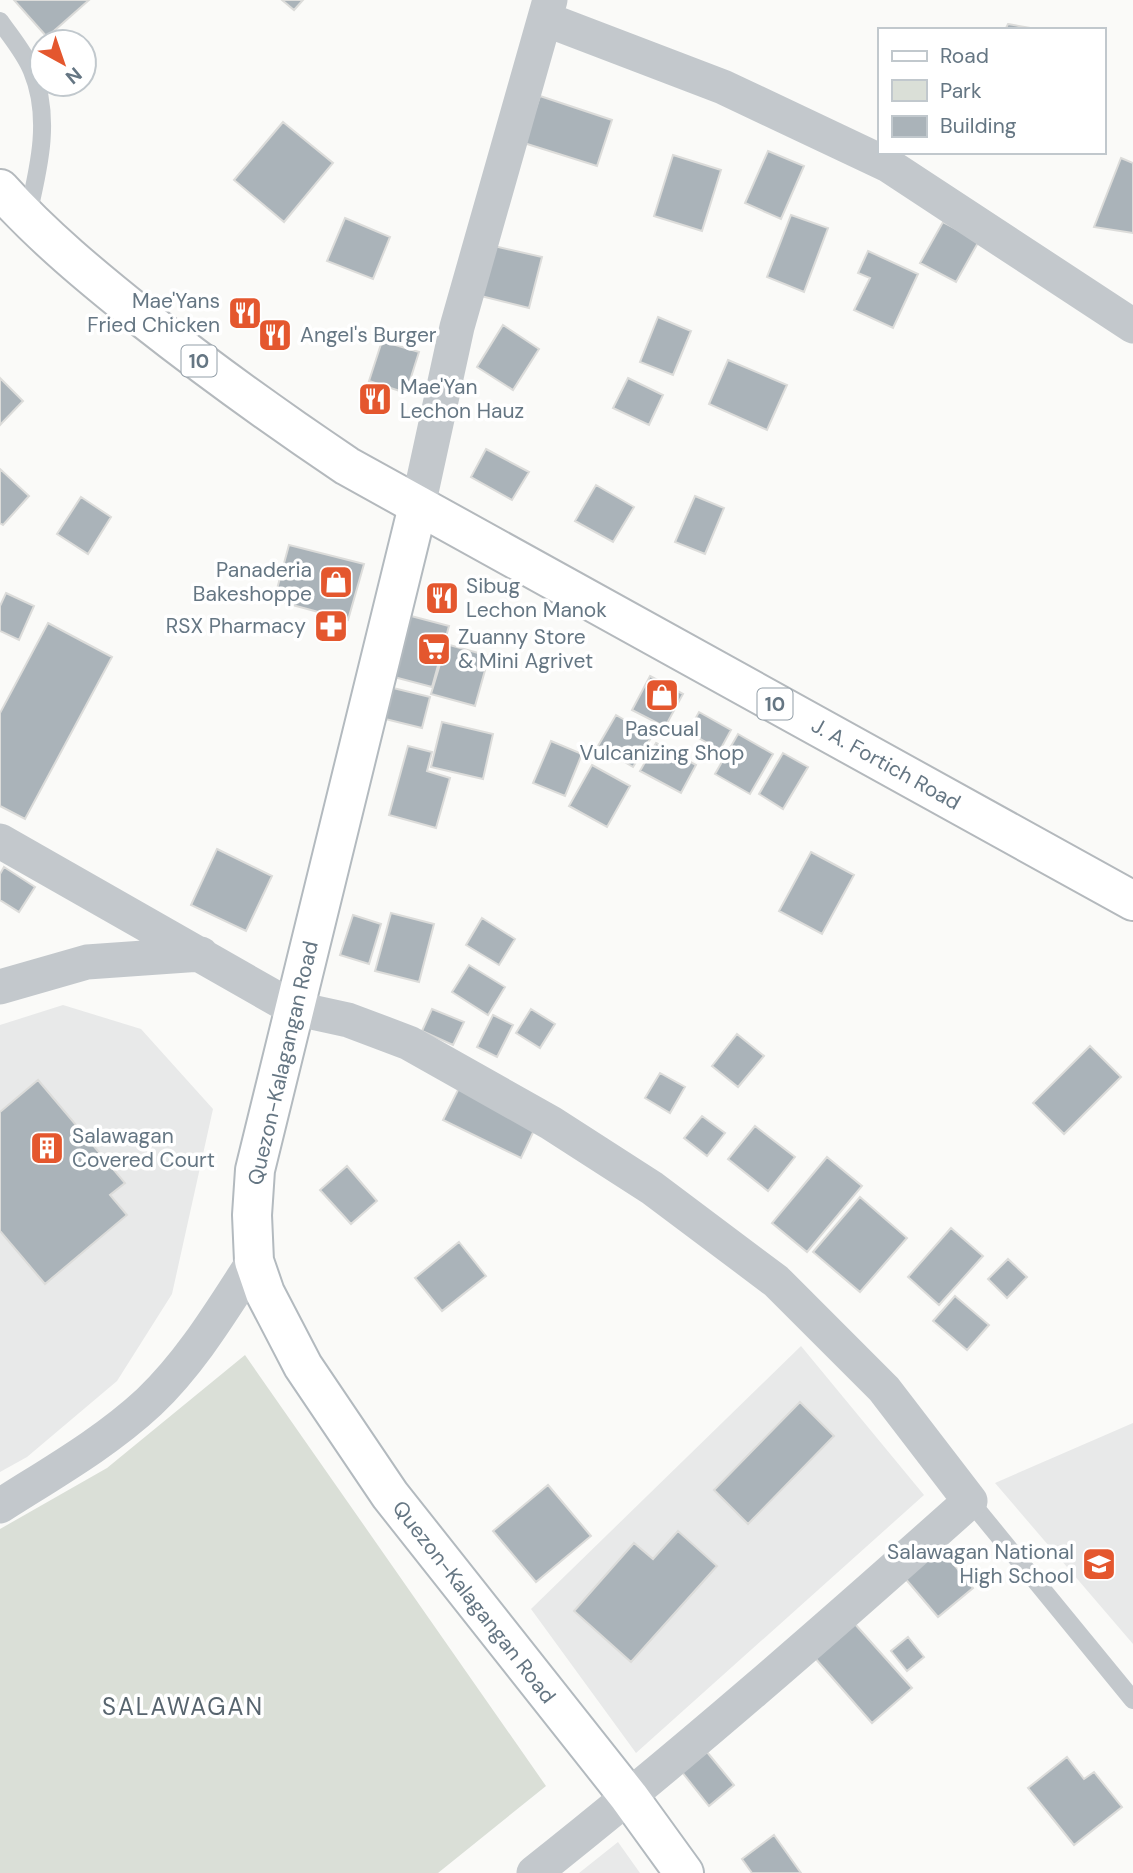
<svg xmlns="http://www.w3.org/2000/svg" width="1133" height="1873" font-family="'DM Sans',sans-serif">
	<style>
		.built { fill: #e8e9e9 }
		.green { fill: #dadfd7 }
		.building { fill: #aab3b9; stroke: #dcdcda; stroke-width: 2 }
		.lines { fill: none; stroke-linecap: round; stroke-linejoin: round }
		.secondary-casing { stroke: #b3babf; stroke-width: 42 }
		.highway-casing { stroke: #b4b9bd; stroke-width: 42 }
		.lane { stroke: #c3c8cc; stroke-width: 18 }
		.street { stroke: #c3c8cc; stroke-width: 35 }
		.secondary { stroke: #fff; stroke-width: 38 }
		.highway { stroke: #fff; stroke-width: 38 }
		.labels { text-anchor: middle; stroke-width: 7; stroke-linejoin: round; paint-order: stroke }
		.shield { fill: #fff; stroke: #939fa8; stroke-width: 2 }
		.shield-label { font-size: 19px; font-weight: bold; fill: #657683 }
		.poi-label { font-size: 21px; fill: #657683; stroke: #fff; text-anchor: start }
		.street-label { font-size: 21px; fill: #657683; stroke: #fff }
		.quarter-label { font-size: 24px; letter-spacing: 2px; fill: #57646e; stroke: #fff }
	</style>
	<rect width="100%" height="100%" fill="#fafaf8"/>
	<path class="built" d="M63,1005L141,1029L213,1109L172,1294L117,1381L27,1457L0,1472V1025Z
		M801,1346L924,1495L636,1753L531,1609Z
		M1133,1423V1644L995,1483Z
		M618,1842L640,1873H579Z"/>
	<path class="green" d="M245,1355L546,1786L438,1873H0V1529L107,1468Z"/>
	<path class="building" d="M14,0H89L47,37Z
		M282,0H303L294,10Z
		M1008,24L1042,30H1005Z
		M540,96L612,120L597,166L524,143Z
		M283,122L333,163L284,222L234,180Z
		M768,151L804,166L781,219L745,203Z
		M673,155L721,170L702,231L654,216Z
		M1121,158L1133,163V233L1094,227Z
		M791,215L828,228L804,292L767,277Z
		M345,218L390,237L373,279L327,261Z
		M943,222L979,241L956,282L920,263Z
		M494,246L542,257L529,308L481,296Z
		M868,251L918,274L893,328L854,310L870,278L858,273Z
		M658,317L691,331L673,375L640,362Z
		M503,325L539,349L513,390L477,367Z
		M382,341L419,352L406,393L369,381Z
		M728,360L787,385L767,430L709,404Z
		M0,378L23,401L0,425Z
		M628,378L663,395L649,425L613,408Z
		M486,449L529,472L512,500L471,477Z
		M0,469L29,496L3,525L0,523Z
		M596,485L634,507L613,542L575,521Z
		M695,496L724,508L705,554L675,542Z
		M81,497L111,517L88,554L57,534Z
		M289,545L364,564L348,620L274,600Z
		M6,593L34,606L19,640L0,631V606Z
		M411,616L449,626L432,687L394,677Z
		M48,623L112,657L25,819L0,806V713Z
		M446,644L489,656L475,706L431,694Z
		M650,676L683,694L665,727L632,710Z
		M385,686L430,697L422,728L377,717Z
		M699,712L731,730L720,750L688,732Z
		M616,715L652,736L633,767L598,746Z
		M442,722L493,734L483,779L431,767Z
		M738,734L773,754L750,794L715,774Z
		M551,741L582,754L565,796L533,783Z
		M656,743L696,765L681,793L640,771Z
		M408,746L432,752L427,771L450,778L436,828L389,815Z
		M783,753L808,767L783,809L759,794Z
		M592,765L630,786L607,827L569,806Z
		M217,849L272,876L246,931L191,905Z
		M811,852L854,875L822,934L779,911Z
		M4,867L35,887L19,912L0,900V874Z
		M391,913L434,924L419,982L375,971Z
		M353,915L381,924L369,964L340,955Z
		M482,918L515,939L499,965L466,945Z
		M469,965L505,987L488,1015L452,992Z
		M432,1009L464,1022L453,1045L422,1031Z
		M531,1009L555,1024L540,1048L516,1033Z
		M493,1015L513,1025L497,1057L477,1047Z
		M737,1034L764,1056L738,1087L712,1066Z
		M1090,1046L1121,1077L1064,1134L1033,1103Z
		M660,1073L685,1087L670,1113L645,1098Z
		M38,1080L125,1183L110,1195L127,1215L45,1284L0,1231V1112Z
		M460,1086L537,1124L521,1158L443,1120Z
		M702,1116L725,1133L707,1156L684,1138Z
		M755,1126L795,1157L768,1191L728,1159Z
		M827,1157L862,1186L807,1252L772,1223Z
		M347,1166L377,1201L351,1224L320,1190Z
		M860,1197L907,1238L860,1292L813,1252Z
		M951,1228L983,1256L939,1305L908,1277Z
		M459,1242L486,1276L442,1311L415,1278Z
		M1008,1259L1027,1277L1007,1298L988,1279Z
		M955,1296L989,1325L967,1350L933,1321Z
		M800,1402L834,1436L748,1524L714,1490Z
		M548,1485L591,1536L536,1582L493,1531Z
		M678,1531L717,1566L631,1662L574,1611L634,1543L653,1559Z
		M940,1547L973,1588L938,1617L904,1577Z
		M854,1623L912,1688L872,1723L815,1658Z
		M908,1637L924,1657L907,1671L891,1651Z
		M707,1752L734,1785L709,1806L682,1772Z
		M1067,1757L1084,1779L1094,1772L1122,1807L1074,1845L1028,1788Z
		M774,1835L801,1873H752L742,1859Z"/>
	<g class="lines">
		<g class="secondary-casing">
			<path id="secondary" d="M418,506L255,1170L252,1215L254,1261L265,1293L303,1366L390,1495L629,1797L684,1873"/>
		</g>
		<g class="highway-casing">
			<path id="highway" d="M0,189C43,237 93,278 143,318C209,370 277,419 347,466L1133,901"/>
		</g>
		<path class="lane" d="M0,21C11,37 25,53 32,71C52,119 38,171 27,219
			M970,1501L1133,1700"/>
		<path class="street" d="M545,19L723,87L888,165L1133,326
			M418,506L457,327L550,0
			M0,841L293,1008L348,1020L409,1043L551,1123L652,1188L776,1281L884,1389L970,1501C828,1628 684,1754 534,1873
			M0,987L87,962L201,954
			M0,1506C50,1474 105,1443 149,1402C192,1361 222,1310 254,1261"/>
		<use href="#secondary" class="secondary"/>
		<use href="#highway" class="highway"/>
	</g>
	<defs>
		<g id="restaurant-square" transform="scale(1.75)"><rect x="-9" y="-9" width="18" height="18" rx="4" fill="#e4572e" stroke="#fff"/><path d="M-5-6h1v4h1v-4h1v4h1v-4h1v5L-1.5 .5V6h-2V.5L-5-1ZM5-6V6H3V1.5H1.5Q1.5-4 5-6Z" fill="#fff"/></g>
		<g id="shop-square" transform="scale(1.75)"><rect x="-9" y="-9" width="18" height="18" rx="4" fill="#e4572e" stroke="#fff"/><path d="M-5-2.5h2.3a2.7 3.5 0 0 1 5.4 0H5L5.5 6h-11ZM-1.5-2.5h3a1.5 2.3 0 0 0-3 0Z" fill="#fff"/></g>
		<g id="pharmacy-square" transform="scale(1.75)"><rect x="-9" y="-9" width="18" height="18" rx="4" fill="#e4572e" stroke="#fff"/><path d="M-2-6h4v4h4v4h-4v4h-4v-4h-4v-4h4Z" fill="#fff"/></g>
		<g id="supermarket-square" transform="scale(1.75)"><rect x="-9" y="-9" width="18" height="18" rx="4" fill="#e4572e" stroke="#fff"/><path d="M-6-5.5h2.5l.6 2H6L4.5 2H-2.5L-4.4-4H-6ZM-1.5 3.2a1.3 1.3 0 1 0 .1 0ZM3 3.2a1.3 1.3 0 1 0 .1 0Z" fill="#fff"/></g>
		<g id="building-square" transform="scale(1.75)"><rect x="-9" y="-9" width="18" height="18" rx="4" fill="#e4572e" stroke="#fff"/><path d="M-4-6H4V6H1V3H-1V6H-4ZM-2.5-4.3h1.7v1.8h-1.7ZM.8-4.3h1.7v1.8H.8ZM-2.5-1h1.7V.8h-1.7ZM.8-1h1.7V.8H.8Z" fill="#fff"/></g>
		<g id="school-square" transform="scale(1.75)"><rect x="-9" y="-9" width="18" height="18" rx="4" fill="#e4572e" stroke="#fff"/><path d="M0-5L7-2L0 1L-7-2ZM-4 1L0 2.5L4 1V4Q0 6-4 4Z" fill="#fff"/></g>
	</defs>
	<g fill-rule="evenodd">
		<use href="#restaurant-square" x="245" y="313"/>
		<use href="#restaurant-square" x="275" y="335"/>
		<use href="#restaurant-square" x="375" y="399"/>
		<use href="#shop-square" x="336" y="582"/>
		<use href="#restaurant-square" x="442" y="598"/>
		<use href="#pharmacy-square" x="331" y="626"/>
		<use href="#supermarket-square" x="434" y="649"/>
		<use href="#shop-square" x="662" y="695"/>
		<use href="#building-square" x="47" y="1148"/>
		<use href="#school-square" x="1099" y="1564"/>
	</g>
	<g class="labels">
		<g class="shield">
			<rect x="181.5" y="345.5" width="35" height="31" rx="5"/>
			<rect x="757.5" y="688.5" width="35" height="31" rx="5"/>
		</g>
		<g class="shield-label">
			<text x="199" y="368">10</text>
			<text x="775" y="711">10</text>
		</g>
		<g class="poi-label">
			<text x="220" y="308" text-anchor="end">Mae'Yans<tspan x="220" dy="24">Fried Chicken</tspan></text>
			<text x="300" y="342">Angel's Burger</text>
			<text x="400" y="394">Mae'Yan<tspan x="400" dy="24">Lechon Hauz</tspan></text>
			<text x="312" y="577" text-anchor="end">Panaderia<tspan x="312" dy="24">Bakeshoppe</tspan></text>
			<text x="466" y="593">Sibug<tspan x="466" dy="24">Lechon Manok</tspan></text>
			<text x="306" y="633" text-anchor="end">RSX Pharmacy</text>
			<text x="458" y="644">Zuanny Store<tspan x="458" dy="24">&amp; Mini Agrivet</tspan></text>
			<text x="662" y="736" text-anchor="middle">Pascual<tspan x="662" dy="24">Vulcanizing Shop</tspan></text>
			<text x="72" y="1143">Salawagan<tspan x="72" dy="24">Covered Court</tspan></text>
			<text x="1074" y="1559" text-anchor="end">Salawagan National<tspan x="1074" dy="24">High School</tspan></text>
		</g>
		<g class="street-label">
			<text transform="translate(886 764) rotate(29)" y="7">J. A. Fortich Road</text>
			<text transform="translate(283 1063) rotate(-77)" y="7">Quezon-Kalagangan Road</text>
			<text transform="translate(474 1602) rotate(52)" y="7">Quezon-Kalagangan Road</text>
		</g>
		<g class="quarter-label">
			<text x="183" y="1715">SALAWAGAN</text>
		</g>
	</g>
	<rect x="878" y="28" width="228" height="126" fill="#ffffff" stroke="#c1c8cd" stroke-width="2"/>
	<rect x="892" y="51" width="35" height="10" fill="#ffffff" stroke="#c1c8cd" stroke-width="2"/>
	<text x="940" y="63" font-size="21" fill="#657683">Road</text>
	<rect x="892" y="80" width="35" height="21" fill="#dadfd7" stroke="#c1c8cd" stroke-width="2"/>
	<text x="940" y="98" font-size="21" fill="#657683">Park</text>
	<rect x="892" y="116" width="35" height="21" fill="#aab3b9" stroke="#c1c8cd" stroke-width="2"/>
	<text x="940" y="133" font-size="21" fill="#657683">Building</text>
	<g transform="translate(63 63) rotate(140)"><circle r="33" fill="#ffffff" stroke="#c1c8cd" stroke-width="2"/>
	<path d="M0-5L12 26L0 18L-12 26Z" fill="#e4572e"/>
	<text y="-10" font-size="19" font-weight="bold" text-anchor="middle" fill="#657683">N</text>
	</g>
</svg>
